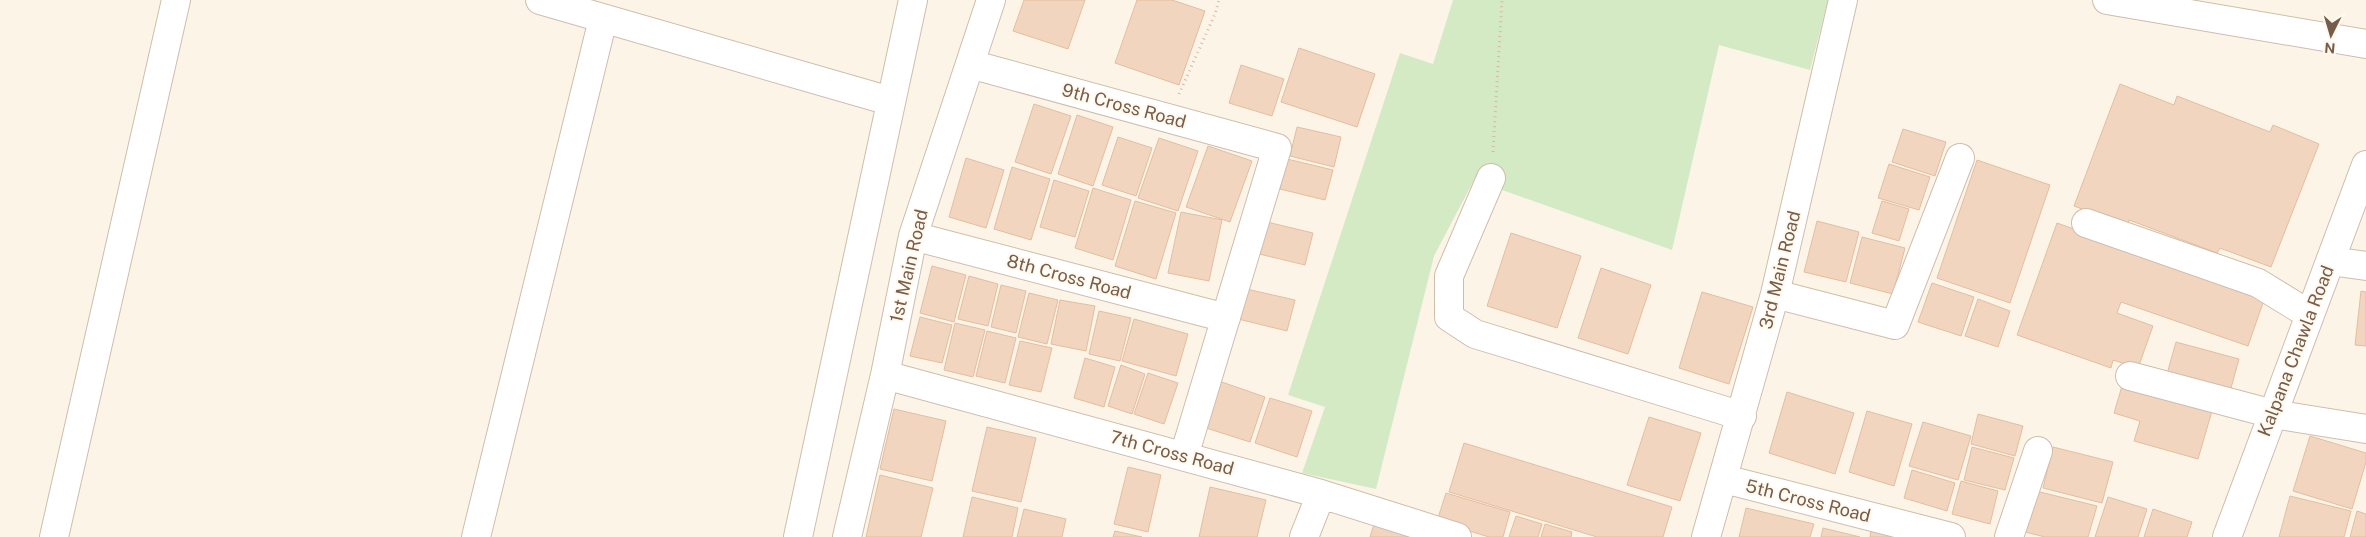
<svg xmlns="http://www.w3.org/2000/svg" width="2366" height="537" font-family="'Public Sans',sans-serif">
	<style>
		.green { fill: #d3eac5 }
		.building { fill: #f2d5bf; stroke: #e4bd9f }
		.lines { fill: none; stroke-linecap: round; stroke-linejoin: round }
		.minor-casing { stroke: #cebdad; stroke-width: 30 }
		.path { stroke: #d7b9a2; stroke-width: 3; stroke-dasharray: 1 4; stroke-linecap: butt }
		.minor { stroke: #fff; stroke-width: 28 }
		.labels { text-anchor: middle; stroke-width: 4; stroke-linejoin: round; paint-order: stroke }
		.street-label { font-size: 18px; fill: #765d4b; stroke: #fff9ee }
	</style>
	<rect width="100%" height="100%" fill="#fcf5e7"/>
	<path class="green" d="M1453,0H1828L1810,70L1719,45L1672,250L1474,180L1434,256L1376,489L1302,473L1325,407L1288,395L1400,53L1433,64Z"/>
	<path class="building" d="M1024,0H1085L1068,49L1013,31Z
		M1137,0H1172L1205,11L1179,85L1115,63Z
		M1299,48L1375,74L1357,127L1281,102Z
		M1241,65L1284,79L1272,116L1229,103Z
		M2120,84L2174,105L2177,96L2270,132L2273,125L2319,144L2271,267L2220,248L2217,253L2129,220L2127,226L2074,206Z
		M1034,104L1071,116L1051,174L1015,162Z
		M1077,115L1113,127L1093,186L1058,174Z
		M1297,127L1341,137L1334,167L1290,156Z
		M1903,129L1946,142L1935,176L1892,162Z
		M1118,137L1152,148L1136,196L1102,185Z
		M1159,138L1198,151L1178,211L1138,198Z
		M1208,146L1252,161L1230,222L1186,207Z
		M966,158L1004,170L986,228L949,217Z
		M1287,159L1333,170L1325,200L1280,189Z
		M1977,160L2050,185L2010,303L1937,278Z
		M1889,164L1930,177L1919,210L1878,198Z
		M1012,167L1050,179L1031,240L994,229Z
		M1054,180L1089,191L1075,237L1040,227Z
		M1093,188L1131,200L1113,260L1075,248Z
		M1135,201L1176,213L1156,279L1115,266Z
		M1882,201L1909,209L1899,241L1872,233Z
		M1181,212L1222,220L1209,281L1168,273Z
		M1263,221L1313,233L1305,265L1255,253Z
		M1817,221L1859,232L1846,282L1804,272Z
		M2057,223L2265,297L2248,346L2121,302L2117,313L2153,326L2138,368L2113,360L2111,368L2017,335Z
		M1511,233L1581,256L1557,328L1487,306Z
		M1862,237L1905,248L1893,294L1850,283Z
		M932,266L966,275L954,322L920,313Z
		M1601,268L1651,285L1628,354L1578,338Z
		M969,276L998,284L988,326L958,319Z
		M1932,283L1974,297L1961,336L1918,322Z
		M1001,285L1026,291L1016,333L991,327Z
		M1242,288L1295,300L1287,331L1234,318Z
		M2361,291L2366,292V346L2355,345Z
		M1702,292L1753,307L1729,384L1679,368Z
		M1029,293L1058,300L1047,344L1018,337Z
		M1978,299L2010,311L1998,347L1965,336Z
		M1060,300L1095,306L1086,351L1051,344Z
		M1099,311L1131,318L1120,361L1089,354Z
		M920,317L952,325L942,363L910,356Z
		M1134,319L1188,334L1176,376L1122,361Z
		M955,323L985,330L973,377L944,370Z
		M987,331L1016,338L1005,383L976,376Z
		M1020,341L1052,348L1041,392L1009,385Z
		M2176,342L2239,359L2228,399L2165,381Z
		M1085,358L1115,367L1104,407L1074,398Z
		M1121,365L1145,374L1132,414L1108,406Z
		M1148,373L1178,383L1164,424L1134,414Z
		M1216,380L1265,397L1250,442L1200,426Z
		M2122,386L2212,411L2198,459L2134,441L2140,421L2114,413Z
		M1787,392L1854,413L1835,474L1769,453Z
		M1270,398L1312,411L1297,457L1255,443Z
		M894,409L946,421L932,481L880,469Z
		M1867,411L1912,424L1894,486L1849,472Z
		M1978,414L2023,426L2015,456L1971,444Z
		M1649,417L1701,433L1680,501L1627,485Z
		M1923,422L1971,436L1958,480L1909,466Z
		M987,427L1036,438L1021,502L972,491Z
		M2310,436L2366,453V462L2352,509L2293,491Z
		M1464,443L1672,507L1663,537H1597L1449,492Z
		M1972,447L2014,458L2005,490L1964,480Z
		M2053,447L2113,462L2102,503L2043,488Z
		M1128,467L1161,475L1148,532L1114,524Z
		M1912,470L1955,483L1947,511L1904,498Z
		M880,475L933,488L921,537H866Z
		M1961,481L1998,491L1990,524L1952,514Z
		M1210,487L1266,500L1257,537H1199Z
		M2036,491L2097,506L2088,537H2045L2025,532Z
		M1446,493L1510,512L1503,537H1489L1437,521Z
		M2290,496L2351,511L2344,537H2279Z
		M972,497L1018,508L1012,537H963Z
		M2108,497L2147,509L2138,537H2095Z
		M1746,508L1814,524L1810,537H1739Z
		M1024,509L1066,519L1062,537H1017Z
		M2153,509L2192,522L2187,537H2144Z
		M2357,511L2366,514V537H2350Z
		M1516,516L1542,524L1538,537H1509Z
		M1374,524L1419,537H1370Z
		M1545,524L1572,532L1571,537H1541Z
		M1823,528L1860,537H1821Z
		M1871,530L1898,537H1870Z
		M1115,531L1142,537H1113Z"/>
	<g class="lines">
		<g class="minor-casing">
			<path id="minor" d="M540,0L890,101
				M2107,0L2366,44
				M970,64L1277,148L1184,456
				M1491,178L1449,276V317L1475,334L1742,416
				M2086,223L2258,283L2310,315
				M913,236L1226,318
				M2330,261L2366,266
				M1775,294L1895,325L1960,158
				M885,375L1321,494L1457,537
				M2130,376L2273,414L2366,429
				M1724,479L1951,537
				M54,537L176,0
				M476,537L603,19
				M798,537L913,0
				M847,537L885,375L913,236L991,0
				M1304,537L1321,494
				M1706,537L1775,294L1843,0
				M2009,537L2038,451
				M2227,537L2366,165"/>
		</g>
		<path class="path" d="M1179,94L1215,14L1219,0
			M1493,152L1502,0"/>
		<use href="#minor" class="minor"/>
	</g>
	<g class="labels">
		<g class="street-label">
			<text transform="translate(1124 106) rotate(15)" y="6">9th Cross Road</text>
			<text transform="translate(909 266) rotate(-77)" y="6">1st Main Road</text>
			<text transform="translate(1780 270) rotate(-76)" y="6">3rd Main Road</text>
			<text transform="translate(1069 277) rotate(15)" y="6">8th Cross Road</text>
			<text transform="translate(2296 351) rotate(-69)" y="6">Kalpana Chawla Road</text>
			<text transform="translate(1172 453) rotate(15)" y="6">7th Cross Road</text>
			<text transform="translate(1808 501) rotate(14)" y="6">5th Cross Road</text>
		</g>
	</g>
	<g transform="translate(2331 35) rotate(185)" stroke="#fff9ee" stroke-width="4" paint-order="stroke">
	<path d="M0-4L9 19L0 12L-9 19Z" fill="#765d4b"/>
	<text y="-8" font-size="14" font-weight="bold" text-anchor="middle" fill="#765d4b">N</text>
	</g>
</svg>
